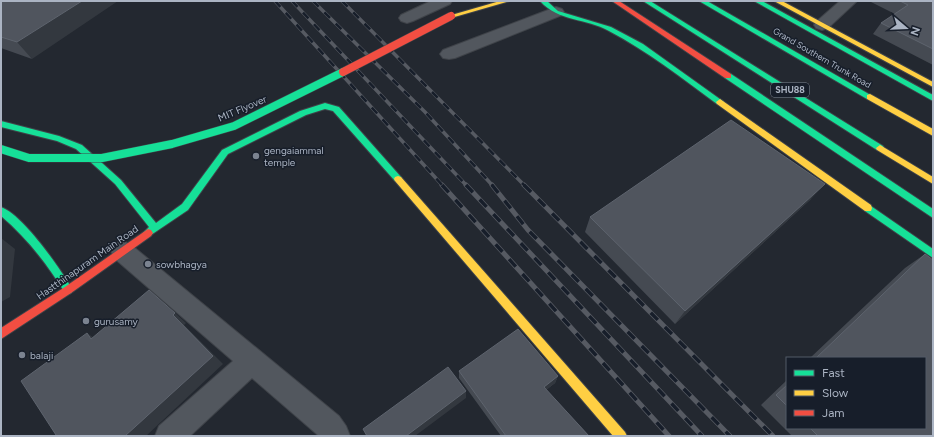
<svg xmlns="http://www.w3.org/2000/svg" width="934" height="437" font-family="Figtree,sans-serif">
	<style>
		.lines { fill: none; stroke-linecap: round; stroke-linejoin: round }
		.street-casing { stroke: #3f4349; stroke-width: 2 }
		.fast-casing { stroke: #3f4349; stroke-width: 2 }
		.slow-casing { stroke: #3f4349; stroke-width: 2 }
		.jam-casing { stroke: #3f4349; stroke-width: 2 }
		.street { fill: #52575e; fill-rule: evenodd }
		.fast { fill: #16e098; fill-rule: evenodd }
		.slow { fill: #ffcf43; fill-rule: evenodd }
		.jam { fill: #f24e42; fill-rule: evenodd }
		.rail-far1-casing { stroke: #565a62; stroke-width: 3.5 }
		.rail-casing { stroke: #565a62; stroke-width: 5 }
		.rail-far1 { stroke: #171e2a; stroke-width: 2.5; stroke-dasharray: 8; stroke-linecap: butt }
		.rail { stroke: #171e2a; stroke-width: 3.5; stroke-dasharray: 10; stroke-linecap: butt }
		.fast-bridge-casing { stroke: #3f4349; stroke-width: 9; stroke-linecap: butt }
		.jam-bridge-casing { stroke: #3f4349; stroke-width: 9; stroke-linecap: butt }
		.fast-bridge { stroke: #16e098; stroke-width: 8 }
		.jam-bridge { stroke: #f24e42; stroke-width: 8 }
		.wall { fill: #454a52 }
		.shaded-wall { fill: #33383f }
		.building { fill: #50555e; stroke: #5e646e }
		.poi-dot { fill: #7b8390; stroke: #171e2a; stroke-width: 1.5 }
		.labels { text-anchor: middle; stroke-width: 3; stroke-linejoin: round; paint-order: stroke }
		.far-street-label { font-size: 9px; fill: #abb4c3; stroke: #171e2a }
		.shield { fill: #171e2a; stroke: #7f8795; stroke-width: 1 }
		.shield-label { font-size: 9px; font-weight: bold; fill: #abb4c3 }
		.street-label { font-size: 10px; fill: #abb4c3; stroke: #171e2a }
		.poi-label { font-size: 10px; fill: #abb4c3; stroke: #171e2a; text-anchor: start }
	</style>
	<rect width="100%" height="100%" fill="#232830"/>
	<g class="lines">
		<g class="street-casing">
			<path id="street" d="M431,1H452L450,4L413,21L407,23L401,21L399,18L401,15Z
				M840,1H857L828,28L822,30L816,28L814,25L816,22Z
				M556,7L562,9L564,12L562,15L455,58L449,59L443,58L440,54L443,50Z
				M122,241L130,244L339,416L346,426L350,436H319L252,378L190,436H155L159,426L233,361L114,258L111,251L114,244Z"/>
		</g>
		<g class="fast-casing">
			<path id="fast" d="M540,1H547L558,11L611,27L643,44L724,102L723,104H717C682,78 647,51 609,31C586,18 559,22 540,1Z
				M643,1H650L883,146L884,148L883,150H877Z
				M699,1H707L874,97L873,99H867Z
				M754,1H762L933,95V101Z
				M725,74H731L933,209V218L725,78Z
				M325,103L339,107L401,177L402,179L401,181H395L333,111L325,109L306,115L228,154L188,210L148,237L145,236L143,233L149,227L115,184L76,149L57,141L1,127V121L59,136L82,145L121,180L156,223L182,204L222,150L300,111Z
				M868,204L933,249V258L865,211L864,208L865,205Z
				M1,207C23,215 59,267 71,287L73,290L71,293L68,294L65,293C47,264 27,238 1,216Z"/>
		</g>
		<g class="slow-casing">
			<path id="slow" d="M500,1H510L451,18L448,16Z
				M774,1H782L933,82V87Z
				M870,94L933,129V136L867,99V95Z
				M720,99L871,205L872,208L871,211H865L717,104L716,102Z
				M880,145L933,177V184L877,150L876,148Z
				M398,176L401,177L625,432L627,436H613L395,181L394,179L395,177Z"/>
		</g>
		<g class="jam-casing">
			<path id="jam" d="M612,1H619L731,74V78H725Z
				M148,229L151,230L153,233L151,236L71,293L1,339V328L65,287Z"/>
		</g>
		<use href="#street" class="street"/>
		<use href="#fast" class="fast"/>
		<use href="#slow" class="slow"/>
		<use href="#jam" class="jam"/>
		<g class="rail-far1-casing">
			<path id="rail-far1" d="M275,1L443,186
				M292,1L467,186
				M313,1L425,112L493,186
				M342,1L525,186"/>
		</g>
		<g class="rail-casing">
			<path id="rail" d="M442,185L669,436
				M466,185L702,436
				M492,185L528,230L730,436
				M524,185L773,436"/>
		</g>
		<use href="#rail-far1" class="rail-far1"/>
		<use href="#rail" class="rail"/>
		<g class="fast-bridge-casing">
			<path id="fast-bridge" d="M1,149L29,158H102L172,144L234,126L343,72"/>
		</g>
		<g class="jam-bridge-casing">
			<path id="jam-bridge" d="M343,72L451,16"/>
		</g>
		<use href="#fast-bridge" class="fast-bridge"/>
		<use href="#jam-bridge" class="jam-bridge"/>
	</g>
	<path class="wall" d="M1,1L32,59L1,48Z
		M869,1H933V65L873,34L881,23L895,14Z
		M811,199L675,324L585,232L590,217Z
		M925,254L933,436H792L761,405L787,380V428H925V358H810L905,268Z
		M459,371L558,376L555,383L546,390L589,436H501L459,378Z"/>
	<path class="shaded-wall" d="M82,1H118L32,59L17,42Z
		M825,184L811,199L675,324L685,311Z
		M1,238L15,249L10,297L1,302Z
		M175,313L186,323L184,325L223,364L146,436H125L173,315Z
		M87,333L101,343L91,339Z
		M558,376L555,383L541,394L544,387Z
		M466,391V398L415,436H406Z"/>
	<path class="building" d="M1,1H82L17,42L1,37Z
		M900,1H933V49L881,23L908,5Z
		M731,120L825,184L685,311L590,217Z
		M925,254L933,260V436H818L810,428H925V358H816Z
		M149,290L175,313L173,315L213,356L125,436H55L56,435L21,381L87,333L91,339Z
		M518,329L558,376L544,387L589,436H506L459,371Z
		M448,367L466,391L406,436H367L363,429Z
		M787,385V406L776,395Z"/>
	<g class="poi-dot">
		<circle cx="256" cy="156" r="4"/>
		<circle cx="148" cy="264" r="4"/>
		<circle cx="86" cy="321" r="4"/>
		<circle cx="22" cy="355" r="4"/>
	</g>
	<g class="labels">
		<g class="far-street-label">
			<text transform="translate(822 58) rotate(30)" y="3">Grand Southern Trunk Road</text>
		</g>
		<rect class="shield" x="771" y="83" width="38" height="14" rx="3"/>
		<g class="shield-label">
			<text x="790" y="93">SHU88</text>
		</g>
		<g class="street-label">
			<text transform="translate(242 108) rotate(-23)" y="4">MIT Flyover</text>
			<text transform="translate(87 262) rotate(-35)" y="4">Hastthinapuram Main Road</text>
		</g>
		<g class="poi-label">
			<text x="264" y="154">gengaiammal<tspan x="264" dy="12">temple</tspan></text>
			<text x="156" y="268">sowbhagya</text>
			<text x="94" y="325">gurusamy</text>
			<text x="30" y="359">balaji</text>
		</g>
	</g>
	<rect width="934" height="437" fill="none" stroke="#abb4c3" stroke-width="4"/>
	<rect x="786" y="357" width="140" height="72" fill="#171e2a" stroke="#525a67"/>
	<rect x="794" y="370" width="20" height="6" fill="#16e098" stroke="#525a67"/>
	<text x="822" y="377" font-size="12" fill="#abb4c3">Fast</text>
	<rect x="794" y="390" width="20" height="6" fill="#ffcf43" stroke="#525a67"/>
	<text x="822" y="397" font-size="12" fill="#abb4c3">Slow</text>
	<rect x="794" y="410" width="20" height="6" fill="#f24e42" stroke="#525a67"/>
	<text x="822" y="417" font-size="12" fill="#abb4c3">Jam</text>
	<g transform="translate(906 28) rotate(109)" stroke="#171e2a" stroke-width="3" paint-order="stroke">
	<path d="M0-3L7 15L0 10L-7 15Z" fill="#abb4c3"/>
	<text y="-6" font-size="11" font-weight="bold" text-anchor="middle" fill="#abb4c3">N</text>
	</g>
</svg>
